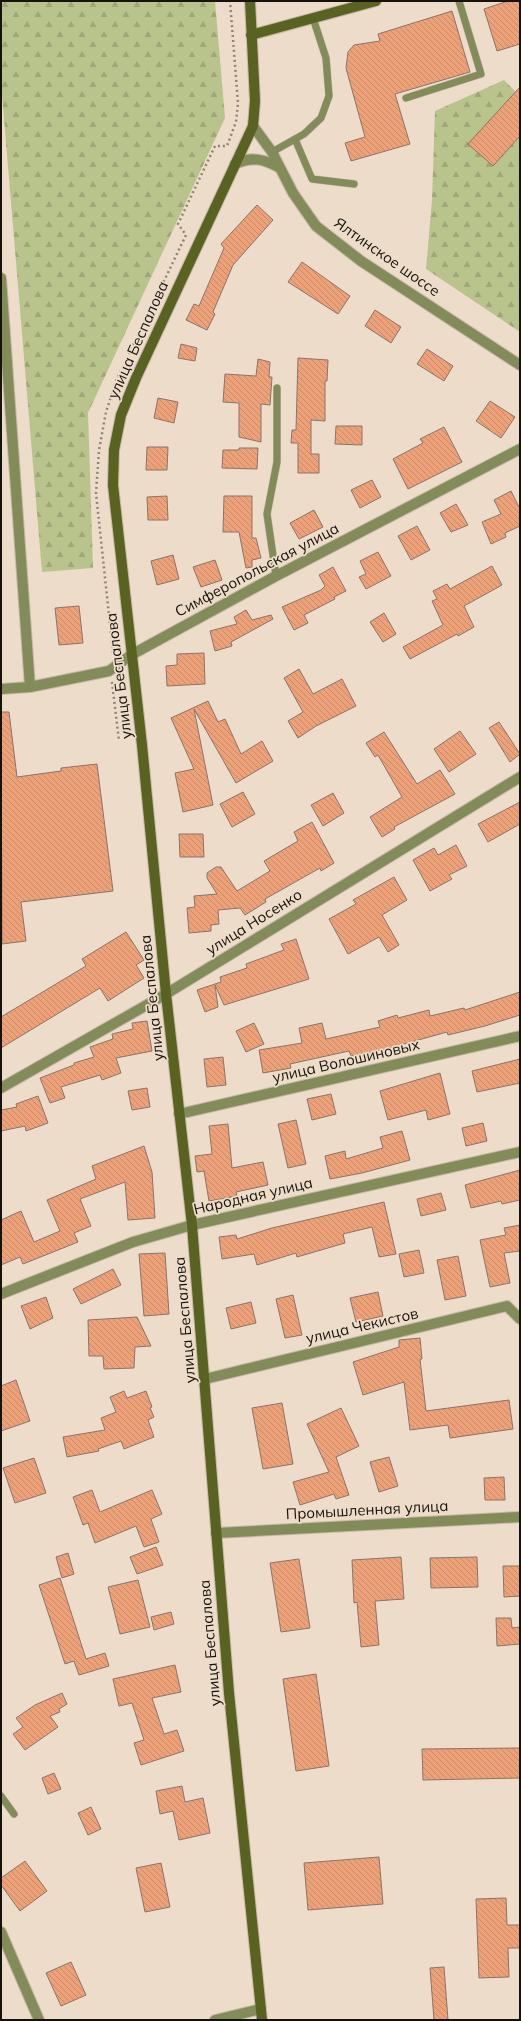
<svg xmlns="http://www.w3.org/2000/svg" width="521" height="2021" font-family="Mulish,sans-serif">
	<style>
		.forest { fill: url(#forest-firs) }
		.building { fill: url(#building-back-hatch); stroke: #8a746a }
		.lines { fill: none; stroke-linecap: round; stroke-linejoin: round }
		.service-casing { stroke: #c6b8a7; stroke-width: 8 }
		.minor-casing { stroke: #c6b8a7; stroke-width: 12 }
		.tertiary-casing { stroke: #c6b8a7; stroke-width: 12 }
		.secondary-casing { stroke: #c6b8a7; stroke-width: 12 }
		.path { stroke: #8f8476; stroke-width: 2.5; stroke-dasharray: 2 3; stroke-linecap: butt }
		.service { stroke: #828c58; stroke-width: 7 }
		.minor { stroke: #828c58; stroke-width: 10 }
		.tertiary { stroke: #828c58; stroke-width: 10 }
		.secondary { stroke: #586321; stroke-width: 10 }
		.labels { text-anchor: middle; stroke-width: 3.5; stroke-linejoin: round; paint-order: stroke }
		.street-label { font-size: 15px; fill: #17120b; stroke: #ecdcc9 }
	</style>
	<defs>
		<pattern id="forest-firs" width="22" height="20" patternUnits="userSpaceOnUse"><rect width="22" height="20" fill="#b8c48c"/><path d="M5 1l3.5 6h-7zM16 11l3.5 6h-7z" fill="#9da777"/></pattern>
		<pattern id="building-back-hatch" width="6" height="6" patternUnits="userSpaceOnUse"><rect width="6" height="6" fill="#eda179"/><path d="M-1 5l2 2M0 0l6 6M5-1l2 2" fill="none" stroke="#ca8a67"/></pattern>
	</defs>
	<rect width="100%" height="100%" fill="#ecdcc9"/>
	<path class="forest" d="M1,1H215L225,118L88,413L93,568L42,572L1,83Z
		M504,80L520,96V332L426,269L432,200L435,111Z"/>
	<path class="building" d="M508,1H520V44L497,51L484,9Z
		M452,11L470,72L395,94L410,144L351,161L345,143L365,137L346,68L348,52L354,45L380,41L378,34Z
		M520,87V136L493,166L468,144Z
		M257,205L273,220L233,265L213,312L215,314L207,330L186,320L194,304L199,306L224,248L221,244Z
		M302,262L350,296L338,314L288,282Z
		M375,310L401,327L391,343L365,326Z
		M181,344L197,348L195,361L178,358Z
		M427,349L453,366L444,381L417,364Z
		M298,358L328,360L327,381H325V421L311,420V454H319V473H298V443H291L292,430H296Z
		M258,359L270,362L269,377H272L270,405L261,404V442L239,437V403L223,402L225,374L256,376Z
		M158,398L178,402L174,423L154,418Z
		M490,401L515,417L501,438L476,421Z
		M336,426H362V445L335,444Z
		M444,427L462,462L408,489L393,459L423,443L420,439Z
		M147,447H168L167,470H146Z
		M239,448H258L257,469L222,468L223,450H239Z
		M372,480L381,497L360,508L351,490Z
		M511,491L520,509V526L505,533L506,537L491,544L482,522L501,514L494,500Z
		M167,496L168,520H148L147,497Z
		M224,496H252V538H256L261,558L252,560V567L246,568L239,532H223Z
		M456,504L468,525L451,532L440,513Z
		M314,510L323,527L299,539L290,523Z
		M417,526L430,550L411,560L398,536Z
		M378,552L391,576L366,589L359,577L366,574L360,561Z
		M173,555L179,579L157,585L151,561Z
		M215,560L222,580L201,587L193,567Z
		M492,566L502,585L464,606L474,627L458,636L457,634L410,659L403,647L443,625L432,601L437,599L433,591L447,584L450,589Z
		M333,567L346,591L334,597L335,599L304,615L308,623L294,630L282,607L321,590L325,586L319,575Z
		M79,606L83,643L59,645L55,608Z
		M246,610L252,620L271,615L273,619L231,642L232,646L215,651L210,631L237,624L234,617Z
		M384,613L396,634L383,642L370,622Z
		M204,653L205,684L167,686L166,666L177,665V654Z
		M299,669L313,694L342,679L356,706L316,726L298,738L288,721L303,712L284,678Z
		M208,701L218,722L225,719L241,754L262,741L273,761L236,783L194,709L213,805L183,812L175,773L194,769L171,718Z
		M1,712H9L17,777L61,771V768L97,764L113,891L21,902L26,941L2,944Z
		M499,722L520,754L510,762L489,728Z
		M460,731L476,754L449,772L434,749Z
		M384,732L417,784L440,770L455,794L394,827L395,829L382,837L370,817L402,797L378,755L375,757L366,743Z
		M243,792L255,814L232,827L220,804Z
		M333,793L344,813L323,826L311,805Z
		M520,802V824L488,842L478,824Z
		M312,822L334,863L321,871L320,868L265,899L266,902L245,915L240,908L218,910L219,924L211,925V931L189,933L187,908L195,907L194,896L217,894L207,878V873L216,867H221L237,891L270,871L264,861L298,841L294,832Z
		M179,834H203L204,857H180Z
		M456,845L467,866L449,875L452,879L430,891L413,860L434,848L438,855Z
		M394,877L407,900L382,915L399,945L388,952L379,937L348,954L329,919L356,904L353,900Z
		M126,932L144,960L136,965L144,978L108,1001L100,988L1,1048V1017L86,966L82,959Z
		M296,939L309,979L224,1005L215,985L218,1007L205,1012L197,990L221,982L220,977L247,968L246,964L284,950L281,944Z
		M520,992V1015L485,1026L448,1035L447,1032L386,1049L351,1056L349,1051L290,1064L291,1068L263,1073L259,1050L302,1043L299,1028L322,1023L326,1039L380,1027L378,1021L397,1015L398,1018L429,1010L430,1016L464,1008L465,1010Z
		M147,1021L152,1051L116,1058L121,1073L102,1080L100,1075L61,1087L65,1098L50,1103L40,1078L74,1065V1063L94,1057L90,1047L113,1039L112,1034L133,1029L132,1023Z
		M254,1023L264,1044L246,1052L236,1031Z
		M223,1057L226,1085L207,1087L204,1059Z
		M520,1059V1083L477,1092L472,1071Z
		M440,1073L450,1114L428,1120L426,1110L388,1120L380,1091Z
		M147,1088L150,1107L132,1110L128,1091Z
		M331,1094L336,1114L312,1120L307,1099Z
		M38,1096L48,1123L26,1131L25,1126L1,1131V1110L17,1107L16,1104Z
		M296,1120L306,1164L288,1168L278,1124Z
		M483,1123L487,1141L466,1146L462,1128Z
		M228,1124L232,1168L263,1162L268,1185L236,1192L237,1196L209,1201L204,1171L197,1172L195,1156L212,1154L209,1126Z
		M402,1131L410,1160L362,1173L330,1179L325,1156L345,1151L346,1159L383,1148L380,1137Z
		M144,1146L152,1172L155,1218L128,1220L125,1182L80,1199L91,1226L74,1233L78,1242L23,1264L20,1257L1,1265V1220L21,1211L34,1242L60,1231L47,1200L96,1179L92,1166Z
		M520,1170V1200L502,1204L501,1201L471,1208L465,1185Z
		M441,1193L446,1210L421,1216L417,1199Z
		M384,1202L396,1254L379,1257L372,1227L343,1234L345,1243L297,1257L296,1253L257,1265L254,1254L222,1259L219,1237L236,1235L237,1239L272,1228Z
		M520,1225V1251L504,1253L510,1283L490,1287L480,1240L506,1235L504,1228Z
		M419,1250L424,1273L404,1277L399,1254Z
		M165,1253L169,1314L144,1316L139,1254Z
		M458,1256L466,1296L445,1300L437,1260Z
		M113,1269L121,1285L81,1304L73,1289Z
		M378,1292L383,1316L356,1322L350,1298Z
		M293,1295L302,1335L285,1338L276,1299Z
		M46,1297L53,1318L30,1329L21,1306Z
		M251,1302L256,1323L231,1329L226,1308Z
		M137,1317L151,1346L135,1347L134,1368L104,1369L103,1356H89L88,1320Z
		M420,1338L422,1359H420L426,1411L509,1400L513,1429L450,1438L448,1425L410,1430L404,1382L363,1395L353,1362L399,1347V1340Z
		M16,1380L30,1421L1,1431V1386Z
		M124,1391L127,1398L146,1391L152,1407L150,1408L154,1417L148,1420L154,1437L124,1449L121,1441L98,1449L99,1451L67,1457L63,1437L105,1430L101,1418L116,1412L110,1397Z
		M282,1403L293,1464L263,1469L252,1408Z
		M341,1408L359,1446L336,1457L349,1495L336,1499L334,1494L300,1505L293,1482L329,1472L307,1424Z
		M389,1457L398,1486L379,1492L370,1462Z
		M34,1458L46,1493L15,1503L3,1468Z
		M504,1477L505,1500H485L484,1478Z
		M92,1490L100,1512L152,1490L162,1514L151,1519L159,1542L144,1547L136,1526L95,1543L88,1523L83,1525L73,1497Z
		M156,1547L163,1565L137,1574L130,1557Z
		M68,1553L74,1574L62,1578L56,1557Z
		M401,1557L404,1599L375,1601L379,1645L361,1647L357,1602L354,1603L352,1560Z
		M477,1557L478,1587L431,1588L430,1558Z
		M299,1559L310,1628L281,1632L270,1563Z
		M503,1566H520V1596L504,1597Z
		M60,1578L86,1659L105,1653L109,1666L79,1675L74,1661L65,1664L39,1585Z
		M138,1580L150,1627L120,1634L108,1587Z
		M171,1612L174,1624L154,1630L151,1617Z
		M496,1618H511L512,1628L520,1627V1644L497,1646Z
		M175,1665L181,1692L152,1698L164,1734L177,1730L184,1751L141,1765L134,1743L144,1740L132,1703L119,1706L113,1679Z
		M316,1674L329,1766L296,1771L283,1679Z
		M62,1693L67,1704L59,1709L60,1712L50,1716L58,1727L25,1750L13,1734L23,1727L16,1718L35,1705Z
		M520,1748V1778L423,1780L422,1749Z
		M54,1773L61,1789L48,1794L42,1778Z
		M182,1786L185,1802L203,1798L210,1833L179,1840L173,1811L160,1814L156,1791Z
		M91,1807L101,1829L88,1835L78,1813Z
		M379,1857L383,1904L308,1910L304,1863Z
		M25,1861L47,1891L20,1911L1,1885V1878Z
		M161,1863L170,1907L145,1912L136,1868Z
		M506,1898L507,1925H520V1948H508L509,1977L479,1978L476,1899Z
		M71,1962L86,1995L61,2006L46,1973Z
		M444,1967L448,2020H434L430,1968Z"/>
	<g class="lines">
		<g class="service-casing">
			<path id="service" d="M406,98L481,74L459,1
				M295,139L312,179L354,184
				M272,152L304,134L321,118L329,96L326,58L313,18
				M276,576L267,514L277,462V388
				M1,1796L14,1814"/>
		</g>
		<g class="minor-casing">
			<path id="minor" d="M1,278L30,687
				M1,689L30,687L109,671L131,655L276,576L520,449
				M1,1088L166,994L520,777
				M179,1114L520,1036
				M1,1294L133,1242L192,1225L520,1152
				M205,1379L507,1306L520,1319
				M1,1932L39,2020
				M215,2020L261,2009"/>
		</g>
		<g class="tertiary-casing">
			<path id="tertiary" d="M253,126L272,152L293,193L316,226L361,261L520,365
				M235,164C252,156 264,159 280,168
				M216,1533L520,1517"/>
		</g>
		<g class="secondary-casing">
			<path id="secondary" d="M250,1L255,101L253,126L136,378L121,415L114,450L113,485L142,745L166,994L192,1225L229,1693L262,2020
				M251,35L376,1"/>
		</g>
		<path class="path" d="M113,653L96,493L99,450L106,412L116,381L186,235L178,224L215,146H227L236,122L238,103L230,1
			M112,682L119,741"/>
		<use href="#service" class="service"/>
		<use href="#minor" class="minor"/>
		<use href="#tertiary" class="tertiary"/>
		<use href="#secondary" class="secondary"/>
	</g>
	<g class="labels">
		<g class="street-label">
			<text transform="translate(387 257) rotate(35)" y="5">Ялтинское шоссе</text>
			<text transform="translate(138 340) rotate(-66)" y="5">улица Беспалова</text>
			<text transform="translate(257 570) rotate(-28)" y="5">Симферопольская улица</text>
			<text transform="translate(119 676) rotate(-97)" y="5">улица Беспалова</text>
			<text transform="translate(254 922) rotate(-32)" y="5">улица Носенко</text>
			<text transform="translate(152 998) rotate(-96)" y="5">улица Беспалова</text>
			<text transform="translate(346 1061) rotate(-13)" y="5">улица Волошиновых</text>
			<text transform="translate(253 1196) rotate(-13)" y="5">Народная улица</text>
			<text transform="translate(185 1320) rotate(-95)" y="5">улица Беспалова</text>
			<text transform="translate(362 1326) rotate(-13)" y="5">улица Чекистов</text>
			<text transform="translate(367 1510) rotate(-3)" y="5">Промышленная улица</text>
			<text transform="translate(210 1643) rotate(-95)" y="5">улица Беспалова</text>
		</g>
	</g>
	<rect width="521" height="2021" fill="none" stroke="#17120b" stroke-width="4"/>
</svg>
